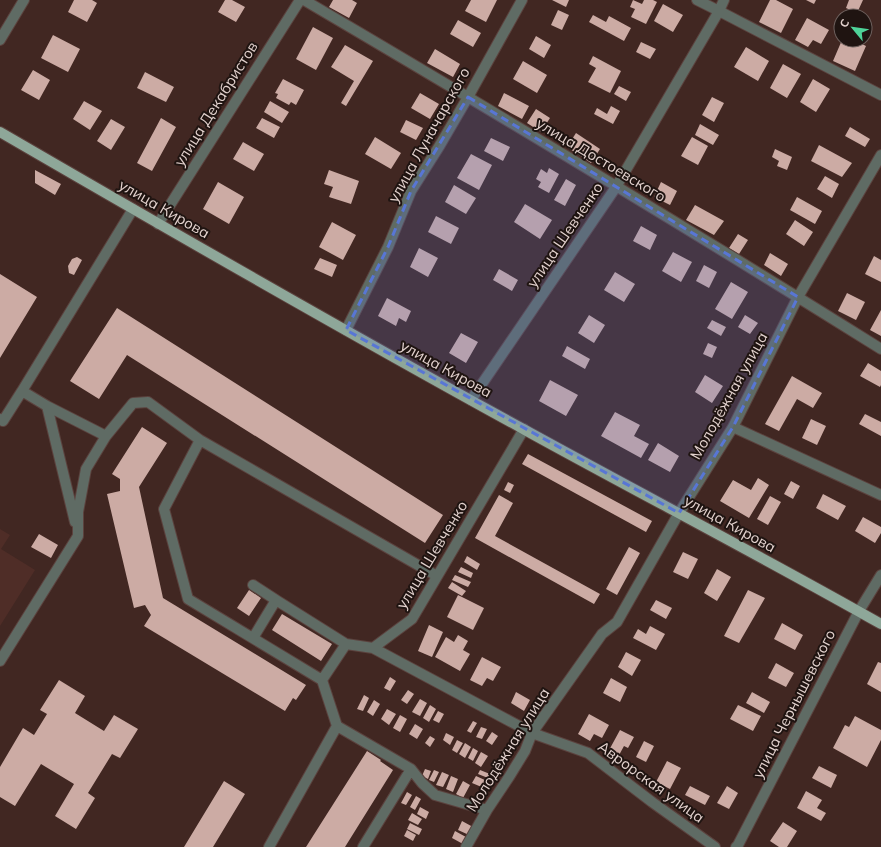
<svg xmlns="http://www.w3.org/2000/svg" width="881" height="847" font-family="Mulish,sans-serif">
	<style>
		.built { fill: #4f2d27 }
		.building { fill: #ccaba4 }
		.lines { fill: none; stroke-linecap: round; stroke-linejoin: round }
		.minor-casing { stroke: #5b423e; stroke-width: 12 }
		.major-casing { stroke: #5b423e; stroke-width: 12 }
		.minor { stroke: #5f6b64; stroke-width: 10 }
		.major { stroke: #8ea799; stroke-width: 10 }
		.marked { fill: #5876d5; fill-opacity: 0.2; stroke: #5876d5; stroke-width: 3; stroke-dasharray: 8 5; stroke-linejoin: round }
		.labels { text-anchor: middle; stroke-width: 4; stroke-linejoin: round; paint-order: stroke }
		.street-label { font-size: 15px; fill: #e3d2ce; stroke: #1f1411 }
	</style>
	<rect width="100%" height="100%" fill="#412722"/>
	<path class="built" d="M0,529L10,535L1,549L35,570L0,626Z"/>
	<path class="building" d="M74,0H92L97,3L87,22L68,12Z
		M225,0H232L245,7L236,22L218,12Z
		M333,0H352L357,3L349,18L329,7Z
		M471,0H497L486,22L465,11Z
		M552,0H569L566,7Z
		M633,0L642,4L644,0H653L657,2L646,24L631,17L635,9L630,7Z
		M770,0H776L793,9L781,33L759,22Z
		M806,0H816L814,4Z
		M849,0H863L857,13L846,8Z
		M663,4L683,15L673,32L654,21Z
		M558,10L569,15L562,30L551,25Z
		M593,15L606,22L609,16L631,28L624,41L589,22Z
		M807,18L829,30L821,44L813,40L808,47L795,40Z
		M458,20L481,33L473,47L450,34Z
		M313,27L333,38L316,70L296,59Z
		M53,35L80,49L68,72L41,58Z
		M536,36L551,45L544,58L529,49Z
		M842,40H854L866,46L855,71L833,61Z
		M641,42L656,49L650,59L636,52Z
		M345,45L373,61L346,106L341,103L354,81L331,67Z
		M746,47L769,61L758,81L734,67Z
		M435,49L460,64L453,77L427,63Z
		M593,56L621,71L610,93L588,82L596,68L589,64Z
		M523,61L547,75L537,93L513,79Z
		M783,64L801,74L787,98L770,88Z
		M33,70L50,80L39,100L21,90Z
		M145,72L174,87L166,102L137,88Z
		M283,79L304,90L296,105L291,102L289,105L276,98L278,94L275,93Z
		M813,79L830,89L816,112L800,102Z
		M619,86L631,92L626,101L614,94Z
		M420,93L439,104L430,119L411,108Z
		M504,93L529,106L522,119L498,106Z
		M712,97L724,103L714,122L702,115Z
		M84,101L102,111L90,130L73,119Z
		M270,101L289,112L282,123L264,112Z
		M611,106L620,111L613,124L594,114L597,108L607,114Z
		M536,109L550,118L541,132L527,123Z
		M161,118L176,127L152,171L137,163Z
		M262,118L280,127L274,138L256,128Z
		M111,119L125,127L111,150L97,141Z
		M406,120L423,128L416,140L400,132Z
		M700,124L719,135L713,145L695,135Z
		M850,127L870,139L865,147L845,136Z
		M576,133L600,149L591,163L567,147Z
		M375,137L401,153L391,169L365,154Z
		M692,137L708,146L698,165L681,156Z
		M491,138L510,147L503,161L484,151Z
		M243,142L264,154L254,171L233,159Z
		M819,145L852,163L842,177L811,161Z
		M775,149L792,157L787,170L777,166L779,161L772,157Z
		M471,154L492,165L479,190L457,178Z
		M549,168L559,174L549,193L538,187L541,182L536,179L541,169L547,173Z
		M35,170L61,184L55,195L35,183Z
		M329,170L359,181L351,204L329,197L333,187L324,184Z
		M825,176L839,184L832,198L817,189Z
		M566,179L576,185L565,206L554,200Z
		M218,182L244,197L229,224L203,209Z
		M661,182L677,191L670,205L654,197Z
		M454,185L476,198L466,214L445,202Z
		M797,197L822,211L815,224L790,210Z
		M525,204L552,220L540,239L514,222Z
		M695,205L724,221L714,235L686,220Z
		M436,216L459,228L451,244L428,232Z
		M795,220L813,232L804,246L786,234Z
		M332,222L356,235L343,260L319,247Z
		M641,226L657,235L650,250L633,241Z
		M738,234L748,240L739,254L729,248Z
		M419,248L438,258L428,277L410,267Z
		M673,252L692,262L681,282L662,271Z
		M770,253L788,264L781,276L764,265Z
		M874,256L881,260V282L865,274Z
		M77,257L82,260L74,275L69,273L68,266L72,259Z
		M320,258L337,265L332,277L314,269Z
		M704,265L717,272L709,288L696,281Z
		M499,269L518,280L512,291L493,280Z
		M615,272L635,284L624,302L604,290Z
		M0,274L37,297L0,358Z
		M731,282L748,292L732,319L715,309Z
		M847,293L865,302L856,320L838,311Z
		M387,298L411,311L406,322L399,318L396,326L378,316Z
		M117,308L443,515L425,543L127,355L99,399L70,381Z
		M881,310V336L870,330Z
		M589,315L605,325L594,343L578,333Z
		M745,315L758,323L750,334L738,327Z
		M712,320L726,327L721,336L707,328Z
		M461,333L478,342L466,363L449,353Z
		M708,343L717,347L712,358L703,354Z
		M567,346L590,359L585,369L562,356Z
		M868,363L881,371V385L880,387L860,376Z
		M705,375L723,386L712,403L695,392Z
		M792,376L822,393L813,408L797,399L779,431L765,424Z
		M550,380L578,395L566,416L539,401Z
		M615,412L640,425L634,436L649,444L641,458L601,436Z
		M865,414L881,422V436L859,424Z
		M811,419L826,426L817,445L802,438Z
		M142,427L167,443L139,487L163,598L306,685L296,700L293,698L285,711L144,626L151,615L145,605L134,608L107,494L120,491V479L112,474Z
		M658,443L679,456L670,472L648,460Z
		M528,454L652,521L646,532L522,464Z
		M758,478L769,485L749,518L720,501L733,480L751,490Z
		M791,481L800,486L793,499L784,494Z
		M508,482L514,485L510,493L504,490Z
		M823,494L846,506L838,520L816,508Z
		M499,495L513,503L495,536L600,594L594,604L475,538Z
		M770,496L781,502L768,525L757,519Z
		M863,517L881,527V533L875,543L855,531Z
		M39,534L58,545L51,558L31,547Z
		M629,547L640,553L617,595L606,589Z
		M683,552L698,559L688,579L673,572Z
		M467,556L480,564L477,570L464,562Z
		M461,567L473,573L471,578L458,572Z
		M717,569L731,577L717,601L704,593Z
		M455,575L471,582L468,587L452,580Z
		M452,582L466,591L462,596L448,588Z
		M249,590L261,598L249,616L237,608Z
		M748,590L765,598L739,643L724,636Z
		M458,595L484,608L473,630L447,617Z
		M656,600L672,608L666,619L650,610Z
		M282,614L332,644L321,661L272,630Z
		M782,623L803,635L795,650L774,639Z
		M429,625L443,632L432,657L418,651Z
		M650,626L665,634L656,650L633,638L638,629L646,634Z
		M458,635L468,641L463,650L470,654L460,671L435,657L446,637L454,642Z
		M626,652L641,660L632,676L618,667Z
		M482,657L501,667L493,681L487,678L482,686L470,680Z
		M878,662L881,663V692L867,684Z
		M776,663L794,673L786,687L768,678Z
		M390,677L396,681L390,691L384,688Z
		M611,678L627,687L620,702L603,693Z
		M59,680L85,696L75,713L104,731L114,715L138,729L120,758L112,754L88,793L95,798L76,829L55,816L74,784L41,764L15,806L0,797V767L23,728L34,735L47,714L40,710Z
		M408,690L414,694L407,704L401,700Z
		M516,692L530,700L524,711L511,703Z
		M752,692L770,702L764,713L746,703Z
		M364,695L369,698L363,711L357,709Z
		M420,699L427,703L420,716L412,712Z
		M374,700L380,704L373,716L367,712Z
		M430,705L436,709L429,722L423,718Z
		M738,705L761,716L753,731L730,719Z
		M387,709L396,714L389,725L381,719Z
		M438,711L444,714L439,723L433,720Z
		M589,714L609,725L602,738L594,734L590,741L578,734Z
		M400,715L407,719L400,732L393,728Z
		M855,716L881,730V740L867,767L833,748L845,725L849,727Z
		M473,721L477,723L471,733L467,731Z
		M415,724L423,729L417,739L409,734Z
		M481,727L487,729L482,739L476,737Z
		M620,730L634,737L628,748L624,746L618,757L608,752Z
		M492,732L498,736L492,745L486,741Z
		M446,733L454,737L450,745L443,740Z
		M430,736L435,739L430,747L425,743Z
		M457,740L463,743L457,753L452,750Z
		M644,741L654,746L646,762L636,757Z
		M465,743L471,747L465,758L459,754Z
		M473,748L478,751L473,761L468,758Z
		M367,751L381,760L380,761L393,770L345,847H306Z
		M481,752L488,756L481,767L475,763Z
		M667,761L681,768L670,789L656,782Z
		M819,766L837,775L831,788L812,778Z
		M425,769L431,771L428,779L422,776Z
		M434,770L439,772L434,782L429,780Z
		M480,770L490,774L488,778L478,774Z
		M442,772L449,775L443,787L436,785Z
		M451,776L458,779L453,792L446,789Z
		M476,776L487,781L484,788L472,783Z
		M224,781L245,794L213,847H184Z
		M463,781L470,785L463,798L456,794Z
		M690,786L710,796L705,805L685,795Z
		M727,786L738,793L729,809L717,803Z
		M806,791L822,800L817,808L826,813L821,821L797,808Z
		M407,792L412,795L406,805L401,803Z
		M416,796L421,799L415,810L410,807Z
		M420,807L429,812L426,819L417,814Z
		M412,813L422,819L418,825L408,820Z
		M462,821L473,827L469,835L458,830Z
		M783,822L797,831L787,847H779L770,841Z
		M410,823L422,829L419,835L407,829Z
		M407,830L416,835L413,841L404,836Z
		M455,831L466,837L463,844L452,838Z"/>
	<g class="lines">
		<g class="minor-casing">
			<path id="minor" d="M304,0C498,114 691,230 881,349
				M697,0L719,11L881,95
				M0,40L24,0
				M158,224L300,0
				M346,330L388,247L411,191L440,145L468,97L522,0
				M471,400L616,187L719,11L724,0
				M47,406L75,522
				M0,419L3,421L22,391
				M733,427L881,495
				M106,436L47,406L22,391L133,209
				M200,440L164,509L188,599L322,680
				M253,585L276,600
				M253,638L276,600L346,644
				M373,648L532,733L588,753L652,802L715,847
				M0,661L78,536V512L86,469L106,436L133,403L148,402L200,440L437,576
				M337,726L411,769L363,847
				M411,769L422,783L435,795L487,810
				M269,847L337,726L322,680L346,644L373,648L412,619L524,429
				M466,847L487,810L509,777L525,751L532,733L602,634L617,622L679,513L733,427L798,297L881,155
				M736,847L738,845L859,611L881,575"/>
		</g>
		<g class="major-casing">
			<path id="major" d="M0,132C174,233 348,333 525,430C643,495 763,557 881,624"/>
		</g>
		<use href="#minor" class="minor"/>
		<use href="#major" class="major"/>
	</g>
	<path class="marked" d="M468,97L798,297L733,427L679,513L346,330L388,247L411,191Z"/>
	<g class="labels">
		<g class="street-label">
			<text transform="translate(216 104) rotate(-58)" y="5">улица Декабристов</text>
			<text transform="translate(429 135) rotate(-61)" y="5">улица Луначарского</text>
			<text transform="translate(601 160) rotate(31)" y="5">улица Достоевского</text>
			<text transform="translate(164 209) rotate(30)" y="5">улица Кирова</text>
			<text transform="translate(565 235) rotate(-56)" y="5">улица Шевченко</text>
			<text transform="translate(446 369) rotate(29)" y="5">улица Кирова</text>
			<text transform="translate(729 396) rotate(-61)" y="5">Молодёжная улица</text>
			<text transform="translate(730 524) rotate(29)" y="5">улица Кирова</text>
			<text transform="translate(432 555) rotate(-59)" y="5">улица Шевченко</text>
			<text transform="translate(794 704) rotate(-63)" y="5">улица Чернышевского</text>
			<text transform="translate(508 750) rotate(-58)" y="5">Молодёжная улица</text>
			<text transform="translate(651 782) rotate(36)" y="5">Аврорская улица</text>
		</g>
	</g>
	<g transform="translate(853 28) rotate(299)"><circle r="19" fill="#1f1411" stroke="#6d605d"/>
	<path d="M0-3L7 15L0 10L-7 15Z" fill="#4ed399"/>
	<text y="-6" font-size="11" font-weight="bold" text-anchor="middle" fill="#e3d2ce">С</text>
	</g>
</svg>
